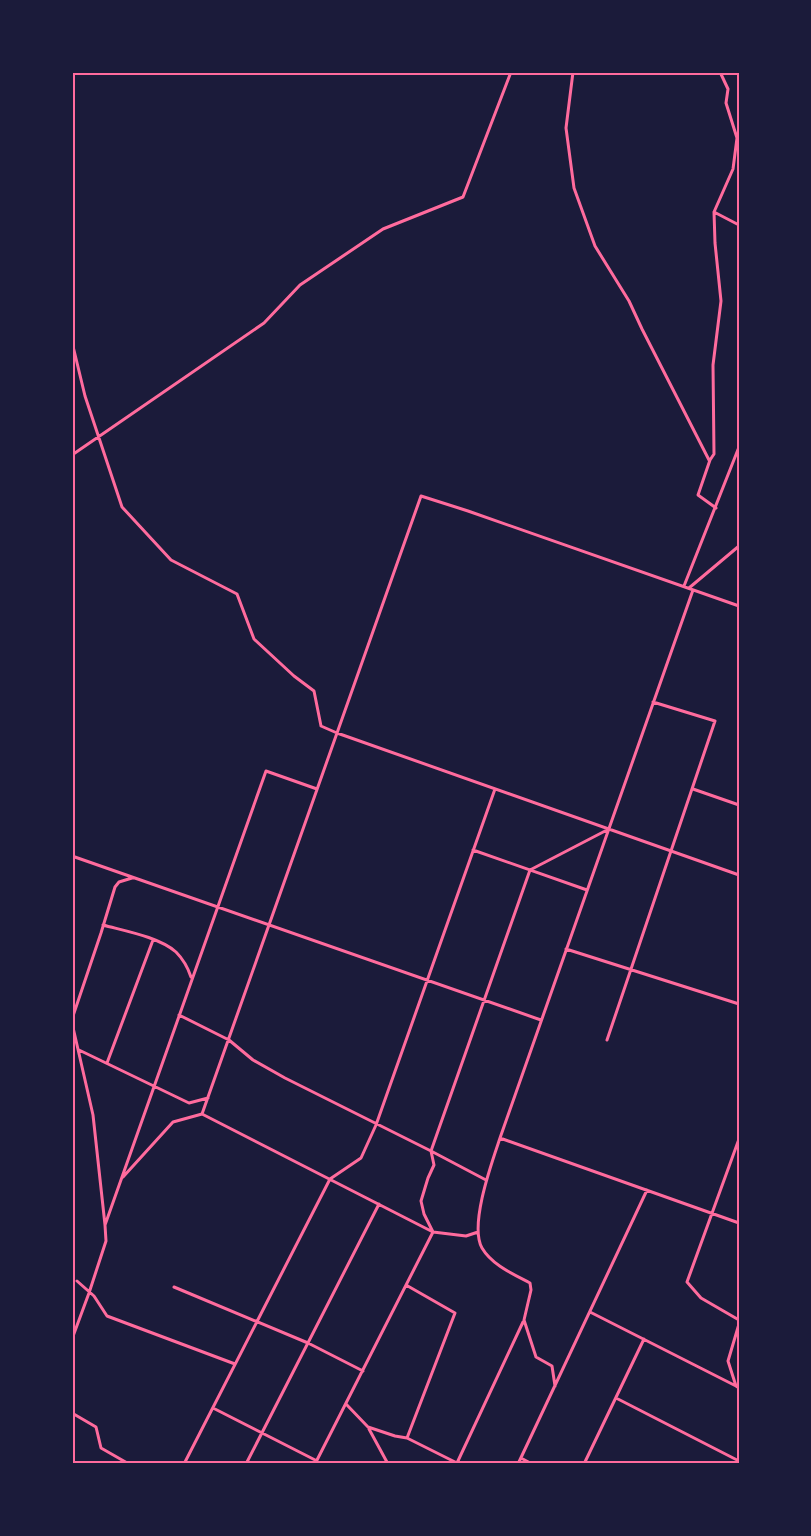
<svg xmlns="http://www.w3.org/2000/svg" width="811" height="1536" font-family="'Sofia Sans Condensed',sans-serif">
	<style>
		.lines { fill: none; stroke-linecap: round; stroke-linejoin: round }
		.minor { stroke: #ff6b9d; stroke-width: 3 }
		.neatline { fill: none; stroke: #ff6b9d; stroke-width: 2 }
	</style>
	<rect width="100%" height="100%" fill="#1b1b3a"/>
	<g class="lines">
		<path class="minor" d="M573,72L566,128L574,188L595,246L629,301L642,329L709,460
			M714,212L739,225
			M72,342L85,396L122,507L171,560L237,594L254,639L294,676L314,691L321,726L337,733L739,875
			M72,455L264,323L300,285L383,229L463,197L511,72
			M716,508L698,495L710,460L714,454L713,365L721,301L715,243L714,212L733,169L737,138L726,103L728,89L720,72
			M684,586L739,447
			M689,588L739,546
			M693,789L739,805
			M473,850L587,890
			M72,856L541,1020
			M103,925C125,931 159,937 176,952C183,959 188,968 191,977
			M566,949L739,1004
			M179,1015L229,1040L253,1060L285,1078L431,1151L486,1180
			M72,1019L101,933L115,887L119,882L132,878
			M72,1023L93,1115L105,1225L106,1241L89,1293L72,1339
			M607,1040L715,721L653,702
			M79,1050L189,1103L208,1098
			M107,1063L153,940
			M202,1114L421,496L468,511L739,606
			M500,1138L739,1223
			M739,1139L687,1282L701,1298L739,1320
			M123,1177L173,1122L202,1114L433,1232L466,1236L478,1232
			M105,1225L266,771L317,789
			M433,1232L424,1214L421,1201L428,1178L434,1165L431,1151L530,870L607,830
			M77,1281L94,1296L107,1316L235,1364
			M406,1285L455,1313L407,1438
			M174,1287L308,1343L363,1371
			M590,1312L736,1386
			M739,1324L728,1361L736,1386L739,1388
			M555,1386L552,1366L536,1357L524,1320L531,1290L530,1283C513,1274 492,1265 482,1248C469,1225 492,1162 500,1138L693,590
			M616,1398L739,1461
			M346,1404L368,1427L395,1436L407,1438L459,1464
			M213,1408L323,1464
			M72,1413L96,1427L101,1448L129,1464
			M369,1429L388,1464
			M521,1458L532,1464
			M457,1463L523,1322
			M184,1464L330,1179L361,1158L376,1125L495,789
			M246,1464L379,1204
			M315,1464L433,1232
			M518,1464L647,1190
			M584,1464L644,1339"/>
	</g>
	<rect width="811" height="1536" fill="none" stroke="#1b1b3a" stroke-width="147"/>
	<rect x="74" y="74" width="664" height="1388" class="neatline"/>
</svg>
